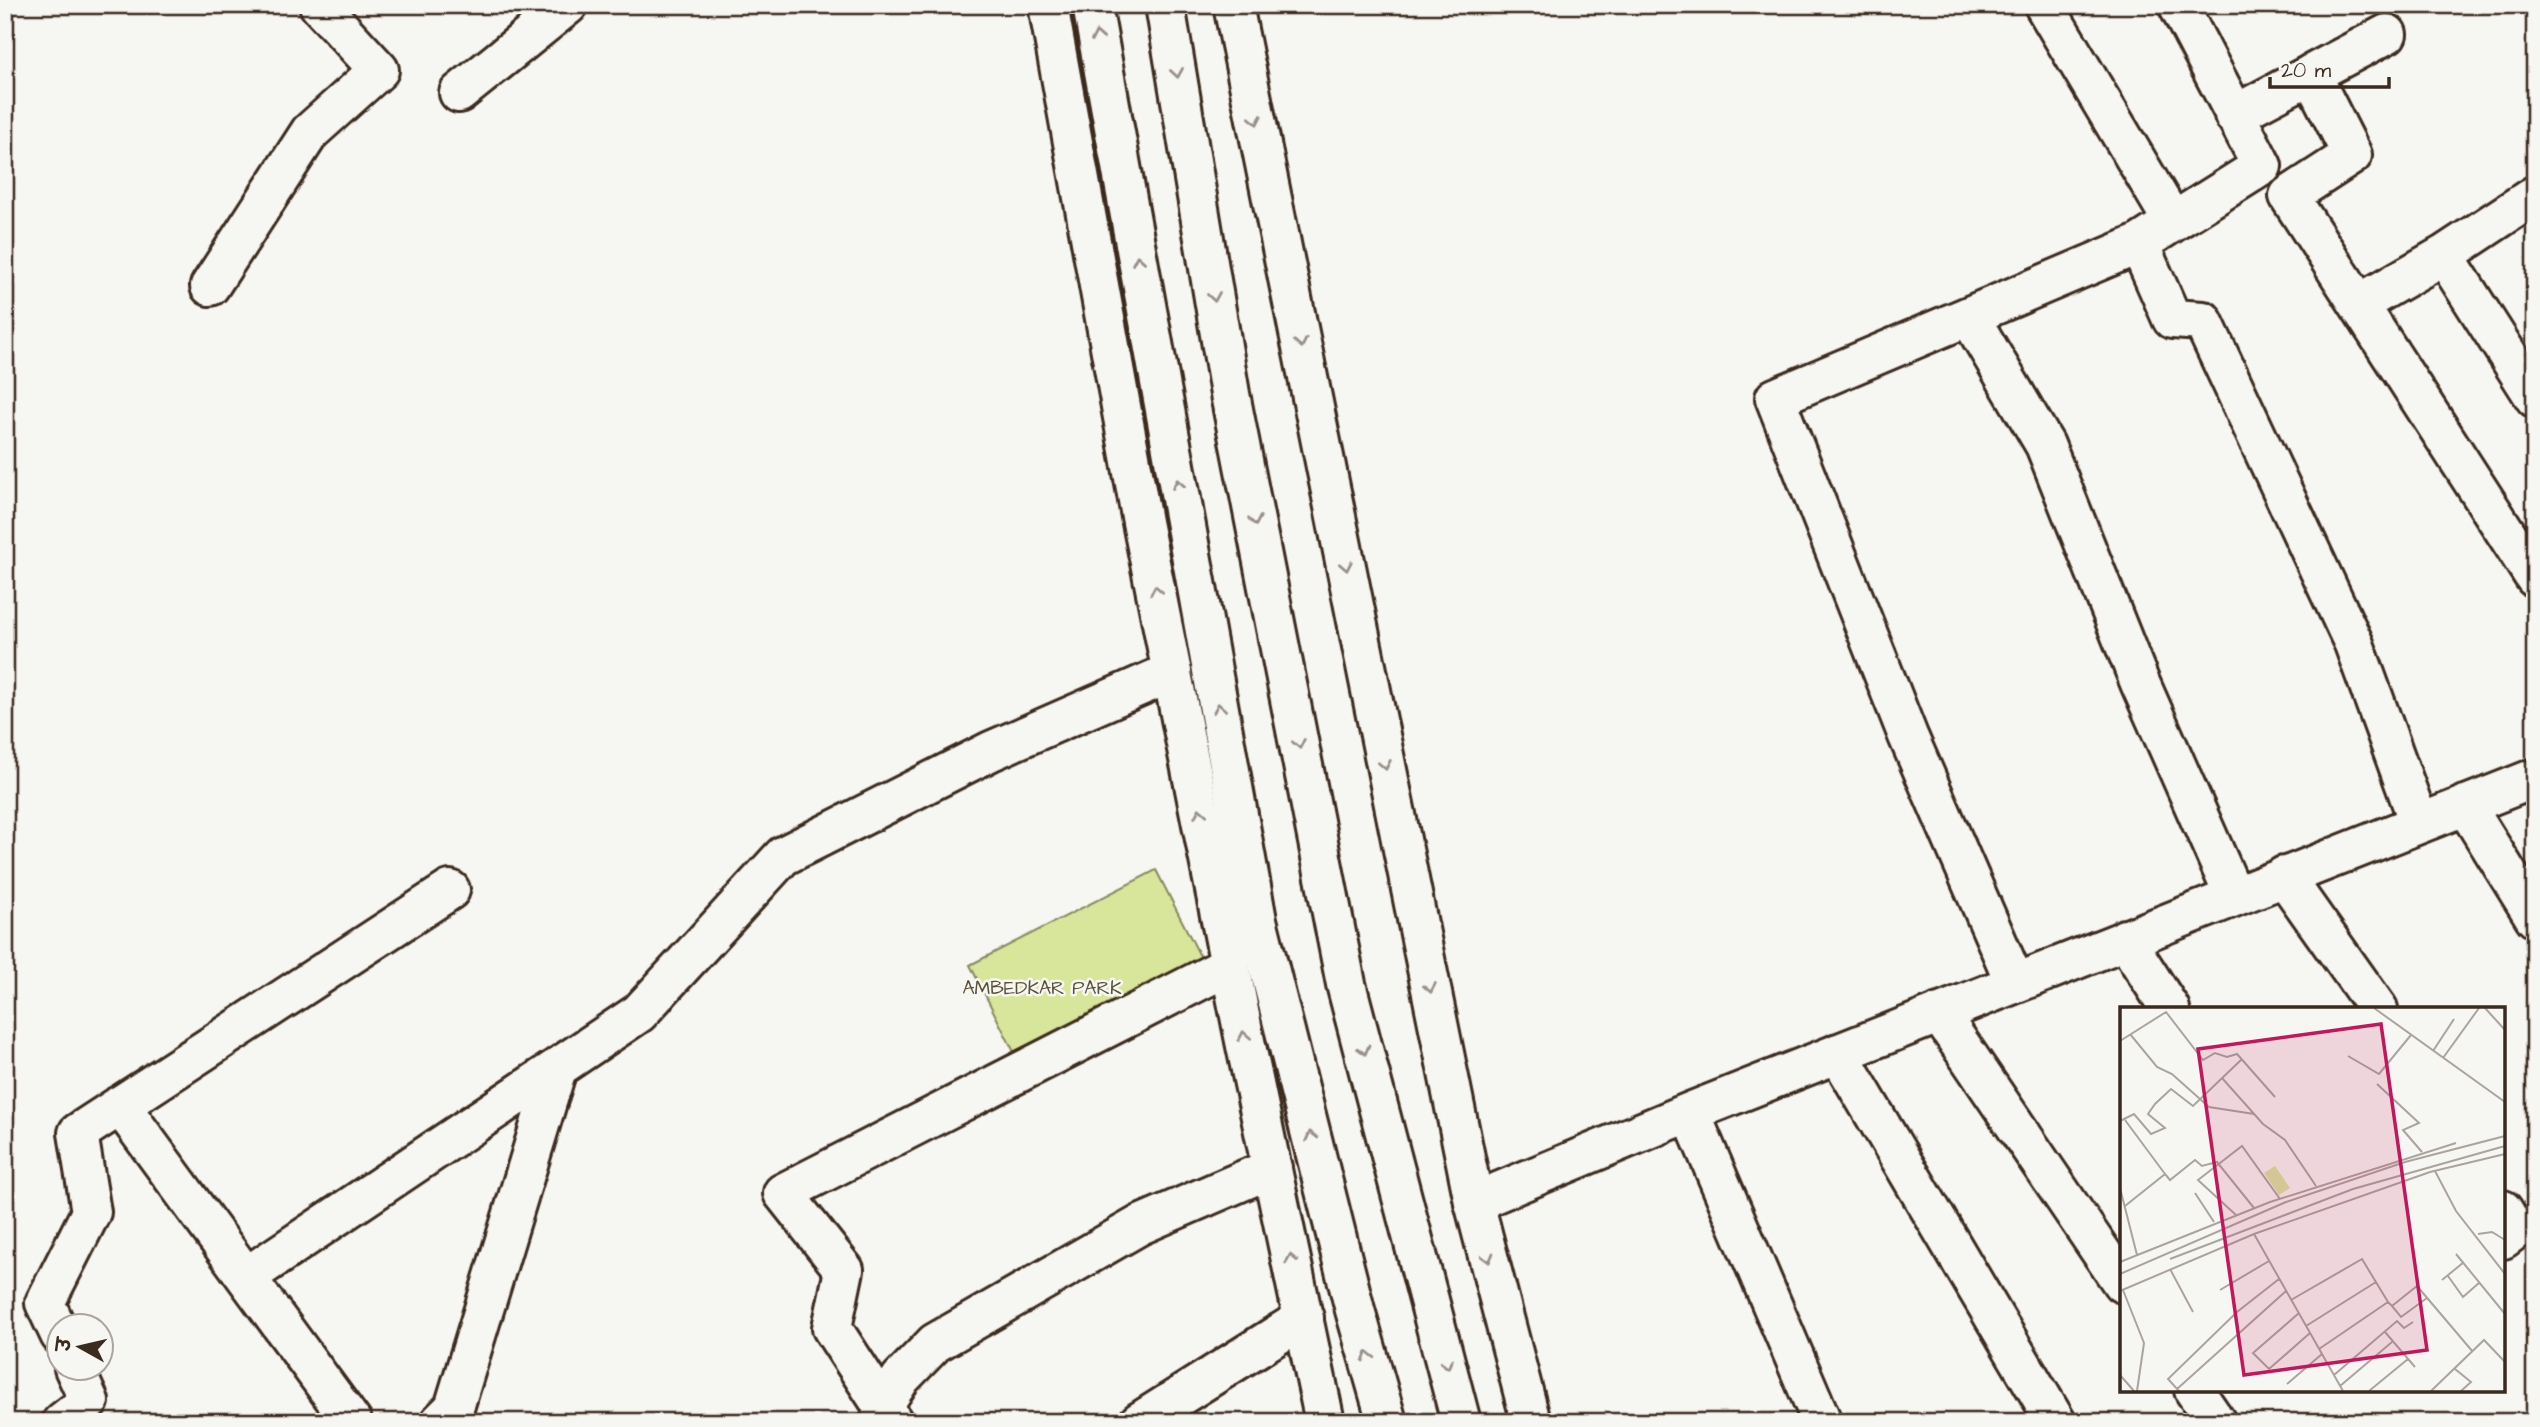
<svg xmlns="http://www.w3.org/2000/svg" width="2540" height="1427" font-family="'Architects Daughter','Playpen Sans Deva',sans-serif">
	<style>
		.green { fill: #d7e69a; stroke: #89885c; stroke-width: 2 }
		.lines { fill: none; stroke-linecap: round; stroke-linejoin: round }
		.street-casing { stroke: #3b2a1e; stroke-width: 44 }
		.secondary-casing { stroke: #3b2a1e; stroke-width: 44 }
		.highway-casing { stroke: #3b2a1e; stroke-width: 44 }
		.street { stroke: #f6f6f2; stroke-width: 38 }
		.secondary { stroke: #f6f6f2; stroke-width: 38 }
		.highway { stroke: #f6f6f2; stroke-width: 38 }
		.oneway { stroke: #989088 }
		.labels { text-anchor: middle; stroke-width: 5; stroke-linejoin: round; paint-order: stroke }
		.park-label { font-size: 19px; fill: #5a5037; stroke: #f6f6f2 }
		.inset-road { fill: none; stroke: #aba49d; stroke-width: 2 }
		.view { fill: #c2185b; fill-opacity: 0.15; stroke: #c2185b; stroke-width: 3.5 }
		.inset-edge { fill: none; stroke: #3b2a1e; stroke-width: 3.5 }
	</style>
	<rect width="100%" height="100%" fill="#f6f6f2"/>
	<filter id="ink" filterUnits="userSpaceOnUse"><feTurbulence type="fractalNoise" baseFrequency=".0143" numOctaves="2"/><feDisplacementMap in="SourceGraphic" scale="14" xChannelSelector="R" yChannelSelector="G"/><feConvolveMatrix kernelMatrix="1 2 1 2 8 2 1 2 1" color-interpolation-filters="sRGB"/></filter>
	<g filter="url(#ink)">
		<path class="green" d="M1156,870L1203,962L1017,1058L970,965Z"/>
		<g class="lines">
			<g class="street-casing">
				<path id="street" d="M2044,5L2173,222L2139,244
					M2311,74L2352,155L2289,196L2535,578
					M459,93L568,5
					M2234,115L2387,34
					M2173,222L2262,166L2178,5
					M2444,255L2535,398
					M210,286L310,132L379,70L319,5
					M2359,304L2444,255L2535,195
					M1969,316L2045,445L2140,683L2234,896
					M2465,805L2535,918
					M2284,876L2378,1009
					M2125,939L2170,1009
					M2015,983L1908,736L1775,398L2139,244L2172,319L2203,321L2354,644L2419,823
					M1939,1013L2122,1283
					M1838,1053L2056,1422
					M120,1105L352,1422
					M1690,1112L1822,1422
					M1474,1202L1690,1112L2535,778
					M2503,1210L2515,1230L2503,1239
					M246,1277L639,1013L783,856L991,751L1172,672
					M60,1335L45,1303L91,1212L78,1133L450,890
					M2194,1390L2216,1422
					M62,1422L89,1401L74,1368
					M440,1422L454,1408L557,1069
					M881,1422L882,1407L901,1378L935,1343L1140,1225L1272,1168
					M893,1422L832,1328L844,1270L783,1193L1230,965
					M1139,1422L1304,1318"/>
			</g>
			<g class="secondary-casing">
				<path id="secondary" d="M1048,5L1142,522L1245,1041L1325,1422
					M1233,5L1474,1202L1531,1422"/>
			</g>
			<g class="highway-casing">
				<path id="highway" d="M1092,5L1257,920L1355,1310L1387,1422
					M1165,5L1230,394L1346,984L1461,1422"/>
			</g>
			<use href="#street" class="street"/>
			<use href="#secondary" class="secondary"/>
			<use href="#highway" class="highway"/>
		</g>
		<defs><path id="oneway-chevron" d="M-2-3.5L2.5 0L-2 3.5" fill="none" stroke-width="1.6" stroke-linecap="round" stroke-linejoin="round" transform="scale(1.75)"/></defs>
		<g class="oneway">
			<use href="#oneway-chevron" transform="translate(1097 36) rotate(-100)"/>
			<use href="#oneway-chevron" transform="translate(1177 73) rotate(81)"/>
			<use href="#oneway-chevron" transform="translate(1256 120) rotate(79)"/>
			<use href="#oneway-chevron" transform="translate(1138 260) rotate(-100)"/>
			<use href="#oneway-chevron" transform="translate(1214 297) rotate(81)"/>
			<use href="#oneway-chevron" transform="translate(1301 343) rotate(79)"/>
			<use href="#oneway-chevron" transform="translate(1178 484) rotate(-100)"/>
			<use href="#oneway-chevron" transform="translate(1255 521) rotate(79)"/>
			<use href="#oneway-chevron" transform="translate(1346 566) rotate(79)"/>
			<use href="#oneway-chevron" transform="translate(1156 590) rotate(-101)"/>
			<use href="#oneway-chevron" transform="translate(1219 708) rotate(-100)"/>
			<use href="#oneway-chevron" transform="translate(1299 744) rotate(79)"/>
			<use href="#oneway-chevron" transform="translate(1385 765) rotate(79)"/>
			<use href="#oneway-chevron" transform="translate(1200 813) rotate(-101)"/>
			<use href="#oneway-chevron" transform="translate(1430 988) rotate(79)"/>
			<use href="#oneway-chevron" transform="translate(1244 1036) rotate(-101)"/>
			<use href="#oneway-chevron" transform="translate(1364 1050) rotate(75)"/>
			<use href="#oneway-chevron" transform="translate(1311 1136) rotate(-104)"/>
			<use href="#oneway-chevron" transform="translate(1488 1258) rotate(75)"/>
			<use href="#oneway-chevron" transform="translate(1291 1259) rotate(-102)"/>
			<use href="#oneway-chevron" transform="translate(1368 1356) rotate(-106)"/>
			<use href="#oneway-chevron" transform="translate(1447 1364) rotate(75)"/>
		</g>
	</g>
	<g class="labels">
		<g class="park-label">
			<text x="1042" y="994">AMBEDKAR PARK</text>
		</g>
	</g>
	<g transform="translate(2120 1007)">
		<rect width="385" height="385" fill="#f6f6f2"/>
		<path d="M155,159L170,181L159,188L144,166Z" fill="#d7e69a"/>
		<path class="inset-road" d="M254,1L385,95M365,1L385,23M10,27L37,60L52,67L89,100L134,107M0,34L46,5L83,53L95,46L107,50L117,47L155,90M313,44L334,12M228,49L259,67L291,28M323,51L359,1M102,71L143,117L165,133L196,179M257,77L299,116L283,123L302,145M0,114L14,107L31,127L45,121L28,107L35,97L51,82L73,99L122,52M315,164L336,204L385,267M45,167L50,173L75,153L82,159L97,155L134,201M0,181L17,248M75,186L94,215M5,199L45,167L5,113M116,208L78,173L122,139L160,192M134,227L223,384M358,227L372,225L385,233M336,247L385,307M50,252L233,182L385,139M0,255L150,195L336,136M50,262L73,305M0,267L166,195L285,155L385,129M328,269L343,290L360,275M322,273L344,255M3,283L24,336L17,384M100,283L149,254M0,284L134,227L310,165L385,147M171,293L242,252L268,295L199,342M268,295L272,299L297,279L353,345M272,299L281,310L307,291M179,306L133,346L149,362L190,326M186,319L256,275M265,325L295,360M335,362L351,375L341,384M0,368L14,384M214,368L277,314L284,321L293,315M167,377L202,347M220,379L272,335M57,382L166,284M59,384L48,372L117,305L159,272M249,384L288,352M311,384L364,333L385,355"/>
		<path class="view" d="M261,17L307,343L124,368L78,42Z"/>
		<rect width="385" height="385" class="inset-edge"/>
	</g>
	<rect width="2540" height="1427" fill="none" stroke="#f6f6f2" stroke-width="28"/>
	<rect x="14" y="14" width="2512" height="1399" fill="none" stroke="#3b2a1e" stroke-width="2.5" filter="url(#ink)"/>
	<g transform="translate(80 1347) rotate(278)"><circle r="33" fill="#f6f6f2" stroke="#aba49d" stroke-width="2"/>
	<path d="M0-5L12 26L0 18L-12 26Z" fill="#3b2a1e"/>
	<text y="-10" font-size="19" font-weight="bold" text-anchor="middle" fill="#3b2a1e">उ</text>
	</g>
	<path d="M2270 77v10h119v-10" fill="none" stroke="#3b2a1e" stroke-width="3.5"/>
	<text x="2281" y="77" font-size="21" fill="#3b2a1e" stroke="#f6f6f2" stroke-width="5" paint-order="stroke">20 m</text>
</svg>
